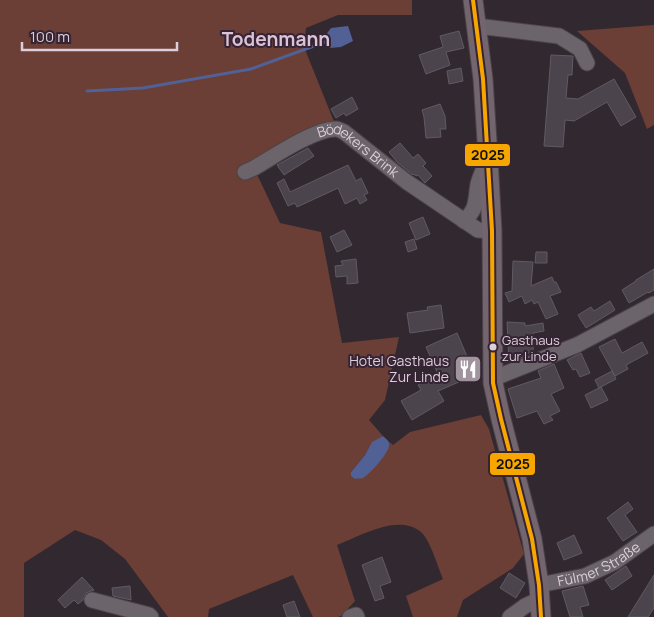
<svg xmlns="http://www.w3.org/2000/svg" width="654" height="617" font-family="Manrope,sans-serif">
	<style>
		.green { fill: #6b3e36 }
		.water { fill: #516095 }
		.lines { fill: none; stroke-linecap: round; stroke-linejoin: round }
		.stream { stroke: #516095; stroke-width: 3 }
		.building { fill: #4b444d; stroke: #605a63 }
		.minor-casing { stroke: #4c434a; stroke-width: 17 }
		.major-casing { stroke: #4c434a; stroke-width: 21 }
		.minor { stroke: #6b646a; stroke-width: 15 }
		.major { stroke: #73656d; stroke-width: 19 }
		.bus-1-casing { stroke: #362434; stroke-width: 8 }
		.bus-1 { stroke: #f7a600; stroke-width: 4 }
		.bus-dot { fill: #dbcfd9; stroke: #362434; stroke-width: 2 }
		.labels { text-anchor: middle; stroke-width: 4; stroke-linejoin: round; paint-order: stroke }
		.bus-label { font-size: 13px; fill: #dbcfd9; stroke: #362434; text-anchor: start }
		.street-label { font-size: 14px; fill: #dbcfd9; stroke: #362434 }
		.poi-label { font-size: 14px; fill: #dbcfd9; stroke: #362434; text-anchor: end }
		.district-label { font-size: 19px; font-weight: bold; fill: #dac2d7; stroke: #362434 }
		.line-badge { stroke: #362434; stroke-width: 2 }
		.pale-badge-label { font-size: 14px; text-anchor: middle; font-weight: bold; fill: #111 }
	</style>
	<rect width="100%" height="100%" fill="#322830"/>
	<path class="green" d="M0,0H412V15H338L306,28L304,47L337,129L254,168L280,223L321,232L342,343L399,337L385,400L369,420L383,436L372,443L365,455L351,472L389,446L388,441L393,445L410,432L481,415L489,429L524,554L513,568L463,600L457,617H413L406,596L443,579C438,567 430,540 421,532C399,513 360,536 337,545L355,601L341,616L338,617H313L293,575L209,609L208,617H168L125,559L101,540L75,530L24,563V617H0Z
		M654,25V125L647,129L625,73L577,31Z"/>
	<path class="water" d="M348,26L353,41L341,47L330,48L325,42V36L331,28Z
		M383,436C386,439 390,441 389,446C388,454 370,474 363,478C360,479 357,478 355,479L351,476V472L365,455L372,442Z"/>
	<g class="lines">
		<path class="stream" d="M87,91L143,88L251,69L325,42"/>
	</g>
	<path class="building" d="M459,31L464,48L446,52L450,65L426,74L419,55L443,47L440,36Z
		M551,55L573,56L572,75H568L566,98L578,99L614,79L636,117L621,126L607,102L574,121L565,120L563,147L544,146Z
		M461,68L463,81L449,84L447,71Z
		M352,97L358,109L346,116L344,113L336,118L331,109Z
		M440,104L445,116L446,129H440L441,137L426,138L424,117L422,110Z
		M400,143L413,158L418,154L426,163L423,166L432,176L425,183L418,175L416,176L414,174L413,175L397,162L389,152Z
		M308,148L314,156L284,175L277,165Z
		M348,165L356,181L361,178L368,193L364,195L367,200L360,204L357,198L345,204L338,188L297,207L295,203L288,206L277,183L284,179L290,192Z
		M423,217L430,234L416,240L409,223Z
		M344,230L352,245L337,252L330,237Z
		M414,239L417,249L408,252L405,242Z
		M536,252H547V263H535Z
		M356,259L358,283L347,284V276L336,277L335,266L343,265L341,261Z
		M513,261L533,262L531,286L552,277L554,282H556L561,292L550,296L558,314L546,319L538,302L534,304L532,300L525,304L522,296L509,302L505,293L512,291Z
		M654,269V290L649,293L648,292L629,303L622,290L636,281V280Z
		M610,301L615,310L586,328L578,315L591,307L594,311Z
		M441,305L444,328L410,333L407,313L428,310L427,307Z
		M507,322L525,323V326L543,323L544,331L533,333V352L525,354V356L513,361H509Z
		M457,333L475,375L438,391L444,401L412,420L401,401L421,390L418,385L438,374L426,347Z
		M615,339L622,353L642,342L648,353L626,365L628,369L615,376L599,347Z
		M581,353L590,373L580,377L576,369L573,370L567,360Z
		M554,364L564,388L551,394L560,411L550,416L553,420L544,424L537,411L517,418L508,389L541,378L538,371Z
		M612,371L616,379L599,388L595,380Z
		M601,387L608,400L591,408L585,395Z
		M628,502L633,509L625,515L637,532L623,541L607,518Z
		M574,535L582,553L564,560L557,543Z
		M382,557L391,582L380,586L384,598L375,601L362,565Z
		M626,566L632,576L612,590L605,580Z
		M509,573L525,583L516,598L500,588Z
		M654,575V608L648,617H628Z
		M82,577L94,590L86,593L83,600L78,604L74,600L65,608L58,600Z
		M130,586L131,600L113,596L112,588Z
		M583,586L589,605L580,607L583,617H570L562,591Z
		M294,601L300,617H287L283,605Z"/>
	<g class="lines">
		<g class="minor-casing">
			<g id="minor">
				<path d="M477,26L559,36L580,49L587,63"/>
				<path id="s1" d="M245,172L254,168C273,157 315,128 337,129C338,129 342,131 344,132L407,182L478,230L492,231"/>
				<path d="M464,221C478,208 475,201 478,184C480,176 484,169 487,161"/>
				<path d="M492,379L577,345L654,304"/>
				<path id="s2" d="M539,585L585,576L615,562L654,534"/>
				<path d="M92,600L149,615L151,617"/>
				<path d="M350,617L356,615L357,617"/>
				<path d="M510,617L525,606L540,599"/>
			</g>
		</g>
		<g class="major-casing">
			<path id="major" d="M473,0L483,79L488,157L492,231L493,383L501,419L532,539L539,585L541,617"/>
		</g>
		<use href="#minor" class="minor"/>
		<use href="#major" class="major"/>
		<g class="bus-1-casing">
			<path id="bus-1" d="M473,0L483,79L492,231L493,383L501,419L532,539L539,585L541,617"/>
		</g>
		<use href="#bus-1" class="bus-1"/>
	</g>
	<defs>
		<g id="restaurant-square" transform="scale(1.4375)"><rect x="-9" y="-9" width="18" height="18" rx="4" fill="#a0959e" stroke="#362434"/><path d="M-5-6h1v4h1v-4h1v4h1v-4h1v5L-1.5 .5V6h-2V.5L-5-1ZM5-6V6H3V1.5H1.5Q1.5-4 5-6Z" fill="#fff"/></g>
	</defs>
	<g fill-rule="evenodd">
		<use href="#restaurant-square" x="468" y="369"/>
	</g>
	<circle class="bus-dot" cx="493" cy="347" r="4.5"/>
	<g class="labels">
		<g class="bus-label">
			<text x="502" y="345">Gasthaus<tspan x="502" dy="16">zur Linde</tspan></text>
		</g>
		<g class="street-label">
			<text dy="5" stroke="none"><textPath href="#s1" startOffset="130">Bödekers Brink</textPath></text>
			<text dy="5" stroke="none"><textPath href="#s2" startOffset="64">Fülmer Straße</textPath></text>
		</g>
		<g class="poi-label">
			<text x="449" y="366">Hotel Gasthaus<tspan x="449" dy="16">Zur Linde</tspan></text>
		</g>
		<g class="district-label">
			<text x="276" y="46">Todenmann</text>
		</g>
	</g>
	<g class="line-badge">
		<rect x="464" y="143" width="47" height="24" rx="5" fill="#f7a600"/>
		<rect x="489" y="452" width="47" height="24" rx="5" fill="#f7a600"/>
	</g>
	<g class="pale-badge-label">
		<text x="488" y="160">2025</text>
		<text x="513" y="469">2025</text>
	</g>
	<path d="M22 42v8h155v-8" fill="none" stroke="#dbcfd9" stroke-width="2.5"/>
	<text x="30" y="42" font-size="15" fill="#dbcfd9" stroke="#362434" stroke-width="4" paint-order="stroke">100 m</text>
</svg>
